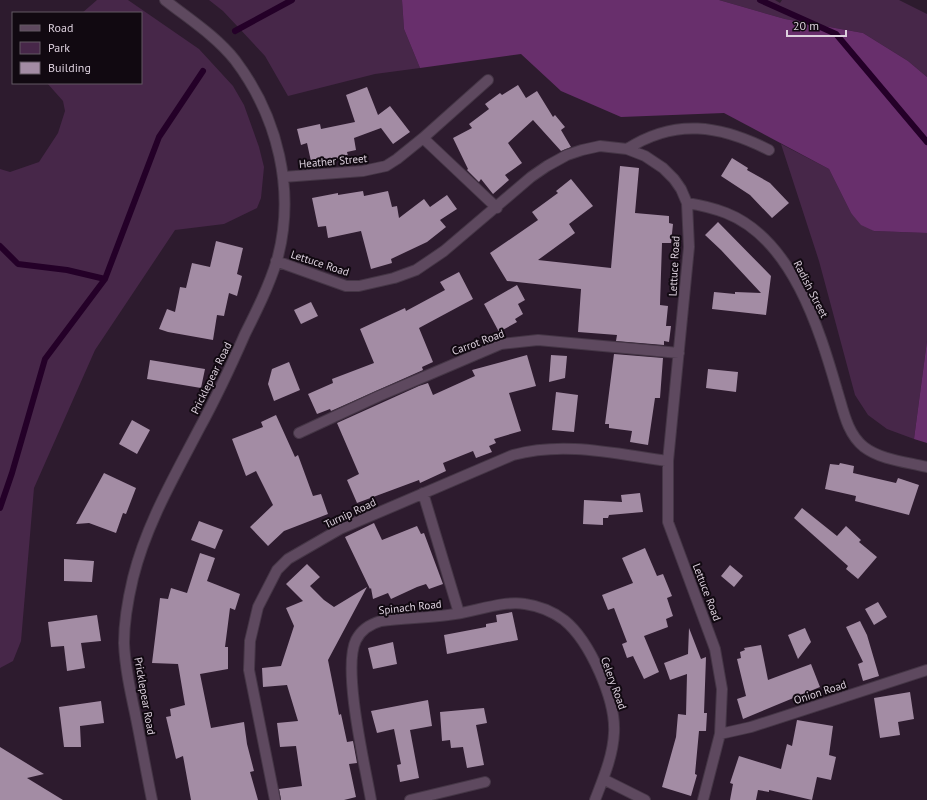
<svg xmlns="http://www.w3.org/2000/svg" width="927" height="800" font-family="'PT Sans',sans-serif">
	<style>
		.green { fill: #472749 }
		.forest { fill: #682f6c }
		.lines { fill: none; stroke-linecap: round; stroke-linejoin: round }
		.stream { stroke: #240028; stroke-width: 6 }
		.building { fill: #a38ca4 }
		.minor-casing { stroke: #453646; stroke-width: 12 }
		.minor { stroke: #5e495f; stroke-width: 10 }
		.labels { text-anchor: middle; stroke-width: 4; stroke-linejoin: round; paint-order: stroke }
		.street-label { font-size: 11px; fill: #dcd0dd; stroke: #110911 }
	</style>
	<rect width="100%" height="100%" fill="#2d1b2e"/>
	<path class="green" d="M97,0H128L199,49L233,86L244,105L259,147L264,167L261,198L257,208L224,224L175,230L95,350L34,488L21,641L13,661L0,668V169L10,172L39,162L58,133L65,111L63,101L47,83H141V13H82Z
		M209,0H402L404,29L420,68L375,74L288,96L265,56L223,11Z
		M719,0H775L780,3L782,0H899L927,14V77L908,61L863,33L785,19Z
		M781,144L829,169L851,213L874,231L927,233V341L914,439L887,429L868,415L855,395L819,261Z"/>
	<path class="forest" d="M402,0H719L785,19L863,33L908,61L927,77V233L874,231L861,225L851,213L829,169L724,113L621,117L561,91L521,54L420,68L404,29Z
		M927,341V443L914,439Z"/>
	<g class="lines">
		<path class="stream" d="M760,0L836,34L927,142
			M235,31L292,0
			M0,246L18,264L67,270L105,279
			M0,508L12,473L45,359L105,279L159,137L203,71"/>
	</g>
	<path class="building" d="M518,85L526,98L537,91L553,117L555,115L565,127L561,130L571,147L561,151L533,120L508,143L522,163L505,175L509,180L493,194L481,179L479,182L467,170L468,169L453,138L472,128L469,124L489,109L485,104L500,93L502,95Z
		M367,87L378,115L390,106L410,132L393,144L381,128L354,138L356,150L347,152L348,156L312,166L307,143L301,145L297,129L320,124L321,129L355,122L346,95Z
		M732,158L748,168L747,170L770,183L789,203L772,218L750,195L721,176Z
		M620,166L639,168L635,213L669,216V223L673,224L671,243H662L660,305L668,306L666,326H671L669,342L664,341V345L616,341L617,335L578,332L581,289L507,281L490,253L538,220L532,212L558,193L556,191L571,179L593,206L569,224L575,233L538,260L611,268Z
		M363,191L364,196L388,191L392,207L397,206L399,218L424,199L430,207L447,195L457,209L440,220L446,227L427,242L391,259L392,263L371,269L361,231L328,238L326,226L318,227L312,198L338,193V195Z
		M718,222L771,276L766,315L712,309L714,292L735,294V292L761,293L721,250L705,235Z
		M216,241L243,248L237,274L242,276L237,296L229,293L224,316L217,315L213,340L168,332L159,329L167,309L175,312L180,287L186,288L192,263L210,267Z
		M459,272L473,299L419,328L433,362L422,367L423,370L331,411L330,409L317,414L308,394L333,383L332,379L374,363L360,329L405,308L406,311L445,290L440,282Z
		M517,285L525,300L518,304L523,314L515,319L517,322L499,332L484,304Z
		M311,302L318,316L301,324L294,310Z
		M614,354L663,358L660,398H655L648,445L630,442L632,431L609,428V424H605Z
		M527,355L536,386L509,393L521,431L494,439L496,443L489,446L492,452L476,458L473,451L443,463L446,471L420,483L419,480L357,503L347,480L359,474L337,423L419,386L428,383L433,395L475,376L472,370Z
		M551,355L567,356L565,378L549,382Z
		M150,360L205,369L201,388L147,379Z
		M289,362L300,390L274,401L268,384L272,369Z
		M708,369L738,372L736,392L706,388Z
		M556,392L578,395L574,432L552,430Z
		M276,415L295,457L298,455L313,496L321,494L328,514L284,531L268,546L250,527L273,505L256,471L246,476L232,439L263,427L261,422Z
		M132,420L150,430L137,454L119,444Z
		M840,463L854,466L853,473L896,483L898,478L919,485L909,515L855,501L856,496L825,489L830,464L839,465Z
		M104,473L136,488L126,514L123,513L116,533L89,523L76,524Z
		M640,493L643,512L609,515L608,518H603V525L583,524L584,500L622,502L621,495Z
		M802,508L837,536L846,526L861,540L859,542L877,557L858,579L846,569L848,566L794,518Z
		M199,521L223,530L215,549L191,540Z
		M374,523L382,540L417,526L421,534L424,533L443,584L429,589L426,584L417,587L391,599L388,593L373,599L371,588L370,589L345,537Z
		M645,548L657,576L663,574L672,596L667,598L673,616L666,619L668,627L644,636L659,672L644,679L633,656L627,658L622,644L627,642L614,608L608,610L602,595L633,583L622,558Z
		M200,553L215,558L207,581L240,594L235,610L230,608L225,647H228V669L200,674L211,728L244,722L247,744L254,771L250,772L258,800H191L183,756L176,759L166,717L171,716L170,709L185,705L178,664L152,663L160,598L168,599L171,588L187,593Z
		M64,559L94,561L92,582L64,581Z
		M307,564L320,577L310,586L324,600L334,607L367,587L328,660L339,715L341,714L347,742L353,741L357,763L349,764L356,797L344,800H281L279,789L302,786L296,746L280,747L277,723L298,721L287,685L263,687L262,668L281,666L294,626L286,608L303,601L286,584Z
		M730,565L743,576L734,587L721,576Z
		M878,602L887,617L874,625L865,609Z
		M512,612L518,640L447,654L444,635L486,627V624L497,622L496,615Z
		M97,615L101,641L81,643L85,668L67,671L64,646L51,647L48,622Z
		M860,621L867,635L879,676L863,681L858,664L863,662L846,627Z
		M689,628L701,659L706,657L704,713H707L706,731H699L695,774L697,775L691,796L662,787L676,737L678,714L686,715L687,674L670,680L664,663L688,654Z
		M805,628L811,642L798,659L788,635Z
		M393,642L397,664L373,669L368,648Z
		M761,645L768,680L811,664L820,687L743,719L737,699L746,696L737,659L741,658L740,652L745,650L744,648Z
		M910,692L914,719L898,722L900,735L880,738L874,698Z
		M428,700L432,726L410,730L419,778L400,782L397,765L401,764L394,729L377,733L371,711Z
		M101,701L104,723L80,726L81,747H64L59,707Z
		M484,708L487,723L476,725L484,765L467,768L463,747L451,748L450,740L442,741L440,712Z
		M797,720L833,726L829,755L836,757L831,780L817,777L812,800L769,790V792L758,790L756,800H730L733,784L730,783L739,756L781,769L787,744L792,746Z
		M0,747L44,774L27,778L63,800H0Z"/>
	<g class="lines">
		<g class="minor-casing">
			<path id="minor" d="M423,138L497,208
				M627,149C675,118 720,125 769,150
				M283,177L363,171L386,166L397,159L423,138L488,80
				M687,203C700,205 713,208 726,213C792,239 819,328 837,390C843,409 847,434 864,447C881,460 907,462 927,467
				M276,261L346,286H359L394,278L416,270L444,251L531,177L547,166L567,155L582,150L600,146L627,149L645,156L663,168L674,179L681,189L687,203L689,247L668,461V522L715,649L722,689L720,734L703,800
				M299,433L379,396L501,344L538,340L679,353
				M423,493L459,613
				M720,734L751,727L927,670
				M603,779L645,800
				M152,800C146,771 141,742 135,713C130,690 125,667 124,643C124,622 128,599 133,578C146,525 174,477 199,429C216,398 231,366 245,334C257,310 269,286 277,260C296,191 278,117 235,60C216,36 189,19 165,0
				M275,800L249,670L250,641L258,607L277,570L288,559L340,529L513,455C565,441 615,454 668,461
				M371,800C365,766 342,668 356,640C361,630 370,624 381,621C403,618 426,618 448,615C472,613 502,600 525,604C539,606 552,611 564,620C590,641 616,700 614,733C613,756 603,779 595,800
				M410,800L485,782"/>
		</g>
		<use href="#minor" class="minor"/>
	</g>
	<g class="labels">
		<g class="street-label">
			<text transform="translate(333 161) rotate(-5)" y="4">Heather Street</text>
			<text transform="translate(320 263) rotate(18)" y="4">Lettuce Road</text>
			<text transform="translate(674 266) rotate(-87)" y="4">Lettuce Road</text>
			<text transform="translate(811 289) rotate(63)" y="4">Radish Street</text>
			<text transform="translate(478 342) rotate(-20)" y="4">Carrot Road</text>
			<text transform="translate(211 378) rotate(-64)" y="4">Pricklepear Road</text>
			<text transform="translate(350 513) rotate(-25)" y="4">Turnip Road</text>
			<text transform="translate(707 592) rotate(69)" y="4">Lettuce Road</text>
			<text transform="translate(410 607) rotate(-6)" y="4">Spinach Road</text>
			<text transform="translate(614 683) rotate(70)" y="4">Celery Road</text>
			<text transform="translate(820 692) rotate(-18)" y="4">Onion Road</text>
			<text transform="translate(145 696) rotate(80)" y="4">Pricklepear Road</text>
		</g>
	</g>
	<rect x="12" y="12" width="130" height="72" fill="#110911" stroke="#625963"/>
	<rect x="20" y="25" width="20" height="6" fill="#5e495f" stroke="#625963"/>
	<text x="48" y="32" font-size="12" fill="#dcd0dd">Road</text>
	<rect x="20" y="42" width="20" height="12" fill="#472749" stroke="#625963"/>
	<text x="48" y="52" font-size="12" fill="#dcd0dd">Park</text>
	<rect x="20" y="62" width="20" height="12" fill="#a38ca4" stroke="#625963"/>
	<text x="48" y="72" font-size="12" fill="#dcd0dd">Building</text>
	<path d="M787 30v6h59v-6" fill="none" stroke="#dcd0dd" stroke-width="2"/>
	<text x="793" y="30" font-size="12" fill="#dcd0dd" stroke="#110911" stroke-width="3" paint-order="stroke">20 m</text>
</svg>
